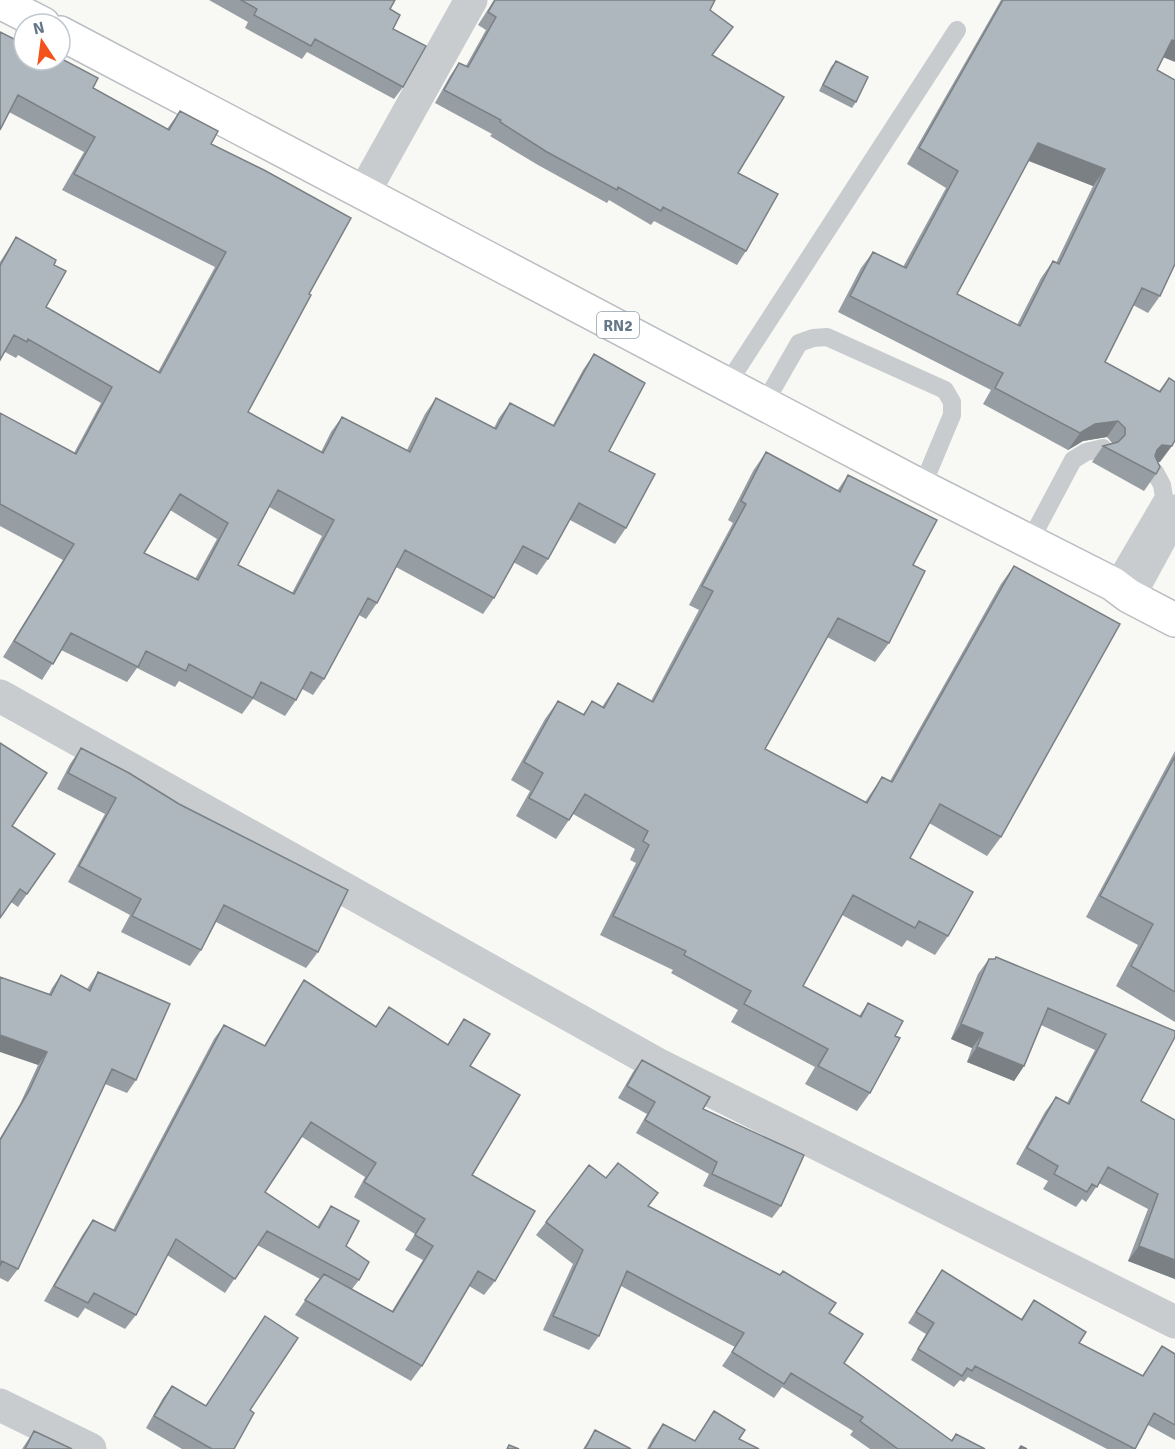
<svg xmlns="http://www.w3.org/2000/svg" width="1175" height="1449" font-family="Signika,sans-serif">
	<style>
		.lines { fill: none; stroke-linecap: round; stroke-linejoin: round }
		.highway-casing { stroke: #babec1; stroke-width: 36 }
		.lane { stroke: #c8cccf; stroke-width: 18 }
		.street { stroke: #c8cccf; stroke-width: 33 }
		.highway { stroke: #fff; stroke-width: 33 }
		.wall { fill: #969da3; fill-rule: evenodd }
		.shaded-wall { fill: #7a8084 }
		.building { fill: #aeb7bd; stroke: #7a8084; stroke-width: 1.5; fill-rule: evenodd }
		.labels { text-anchor: middle; stroke-width: 6; stroke-linejoin: round; paint-order: stroke }
		.shield { fill: #fff; stroke: #93a0ac; stroke-width: 1.5 }
		.shield-label { font-size: 16px; font-weight: bold; fill: #657889 }
	</style>
	<rect width="100%" height="100%" fill="#f8f8f5"/>
	<g class="lines">
		<g class="highway-casing">
			<path id="highway" d="M0,2L43,24
				M60,33L922,487L1113,584L1129,596L1175,620"/>
		</g>
		<path class="lane" d="M728,383L957,30
			M764,404L799,343L813,338L827,337L945,390L952,402V415L922,487
			M1030,541L1073,460L1086,452L1103,448
			M1113,584L1164,497L1162,485L1155,472"/>
		<path class="street" d="M364,192L471,0
			M1129,596L1175,511
			M0,696L657,1064L1175,1322
			M0,1405L90,1449"/>
		<use href="#highway" class="highway"/>
	</g>
	<path class="wall" d="M209,0H395L390,9L393,29L403,87L394,99L307,52L302,59L245,28L248,22Z
		M494,0H715L710,10L712,55L738,173L746,251L737,265L654,221L651,225L609,200L607,203L538,165L490,136L492,134L435,103L450,76L459,63L466,66L486,30L478,25Z
		M1001,0H1175L1163,57L1157,70L1160,296L1148,313L1133,305L1105,362L1159,391L1169,378L1160,462H1158L1156,474L1144,491L1092,462L1103,446L1112,443L1107,437L1083,441L1068,450L983,404L991,390L838,312L861,268L873,252L903,267L946,188L907,164ZM1029,160L1093,186L1056,263L1053,261L1041,278L1017,325L957,294Z
		M0,32L93,88L167,129L180,111L211,144L248,412L321,452L331,432L342,417L407,450L425,414L436,398L494,428L499,418L510,403L553,425L583,370L594,354L609,451L626,528L615,544L570,520L548,559L537,575L513,562L494,598L483,614L396,567L377,603L366,619L359,615L324,679L313,695L302,689L296,700L285,716L253,699L242,714L179,681L175,687L137,668L127,682L61,650L42,680L3,657L63,560L0,526V413L74,453L101,403L18,355L16,358L5,352L0,360V262L16,237L54,265L46,307L158,372L215,267L62,190L84,152L9,112ZM269,507L322,536L292,593L238,565ZM170,510L217,539L195,579L144,553Z
		M836,61L856,102L852,108L819,91L831,67Z
		M766,452L837,491L848,475L913,565L889,643L875,662L827,637L765,749L865,802L882,777L890,781L1001,584L1014,566L1001,837L987,856L929,823L910,858L948,936L935,955L907,940L902,947L842,915L803,986L859,1016L868,1003L895,1036L870,1093L857,1111L805,1084L815,1067L731,1022L738,1010L671,973L673,970L600,935L636,863L630,860L635,849L573,814L556,839L516,816L530,791L511,780L545,719L558,701L583,714L592,701L602,707L618,683L651,701L699,610L689,605L733,523L728,520L753,471Z
		M81,748L318,952L306,968L216,922L201,950L190,966L121,932L130,915L68,882L105,814L57,789L70,764Z
		M1175,751V1022L1116,986L1138,945L1086,917Z
		M12,826L55,854L18,907L11,902Z
		M989,959L1175,1031L1141,1101L1175,1279L1128,1261L1148,1209L1099,1183L1086,1202L1082,1199L1076,1207L1043,1189L1048,1181L1016,1164L1045,1112L1056,1097L1067,1103L1095,1050L1041,1025L1024,1066L1014,1081L967,1062L972,1048L951,1039L978,974Z
		M98,972L136,1080L127,1093L105,1084L18,1269L8,1282L0,1278V1138L20,1104L38,1065L49,994L52,988L61,975L87,989Z
		M304,980L376,1026L389,1007L447,1045L464,1019L470,1066L472,1175L495,1281L484,1295L469,1286L422,1366L411,1381L295,1315L320,1279L257,1245L225,1293L167,1255L136,1315L125,1329L85,1308L78,1318L44,1301L83,1234L93,1220L113,1230L214,1039L224,1025L264,1046L294,995ZM302,1137L365,1177L354,1197L415,1234L405,1250L423,1260L392,1311L352,1289L359,1280L331,1206L317,1227L265,1192Z
		M642,1060L703,1109L781,1206L772,1218L703,1186L709,1174L636,1133L647,1114L618,1098L633,1072Z
		M606,1178L649,1206L829,1313L844,1363L951,1440L956,1434L985,1449H870L850,1435L853,1431L782,1387L774,1398L722,1366L735,1347L621,1286L599,1336L589,1350L543,1330L573,1264L536,1235L546,1222Z
		M942,1270L1021,1319L1034,1300L1079,1343L1142,1376L1162,1346L1175,1354V1440L1148,1425L1135,1449H1107L968,1377L964,1382L960,1380L954,1387L911,1360L926,1334L908,1323Z
		M265,1316L250,1410L234,1449H182L146,1428L163,1398L172,1386L206,1406Z
		M714,1411L739,1439L759,1449H647L653,1438L663,1424L695,1441Z
		M595,1430L631,1449H583Z
		M34,1431L72,1449H22Z"/>
	<path class="shaded-wall" d="M1172,40L1175,41V62L1160,56Z
		M1038,143L1105,169L1093,186L1026,160Z
		M1118,421L1107,437L1083,441L1068,450L1080,433L1095,424Z
		M1162,445L1172,446L1160,462H1150L1157,450Z
		M961,1024L983,1033L972,1048L951,1039Z
		M0,1035L47,1052L38,1065L0,1052Z
		M977,1047L1024,1066L1014,1081L967,1062Z
		M1139,1246L1175,1260V1279L1128,1261Z"/>
	<path class="building" d="M241,0H395L390,9L400,15L393,29L426,46L403,87L315,39L311,46L254,15L257,9Z
		M495,0H715L710,10L733,27L712,55L784,97L738,173L778,194L746,251L663,207L661,211L618,187L617,190L547,152L500,122L501,120L444,90L459,63L468,67L496,17L488,12Z
		M1003,0H1175V41L1172,40L1157,70L1175,80V264L1160,296L1142,288L1105,362L1160,392L1169,378L1175,382V440L1172,446L1162,445L1157,450L1155,456L1160,467L1156,474L1103,446L1118,442L1125,435V428L1118,421L1095,424L1080,433L995,388L1003,373L850,296L873,252L906,268L958,171L919,148ZM1038,143L1105,169L1059,264L1053,261L1020,326L957,294Z
		M0,32L24,44V60H60V58L98,78L93,88L169,130L180,111L218,131L211,144L264,170L351,218L309,294L311,295L248,412L323,453L342,417L410,452L436,398L496,429L510,403L554,426L594,354L645,383L609,451L655,474L626,528L579,503L548,559L523,546L494,598L405,550L377,603L368,598L324,679L311,672L296,700L261,682L253,698L189,664L186,671L146,651L138,667L71,633L53,664L14,641L74,544L0,504V413L76,454L112,387L28,339L27,342L14,335L0,360V266L16,237L56,260L54,265L66,271L46,307L160,373L226,252L74,174L95,137L18,95L0,130ZM278,490L334,520L294,594L238,565ZM180,494L228,523L198,580L144,553Z
		M836,61L868,77L856,102L823,85Z
		M766,452L840,492L848,475L937,520L913,565L925,571L889,643L838,618L765,749L867,803L882,777L892,782L1014,566L1120,624L1001,837L940,804L910,858L973,892L948,936L919,921L915,928L853,895L803,986L861,1017L868,1003L903,1021L895,1036L900,1038L870,1093L818,1066L828,1049L744,1004L751,991L684,955L686,951L613,916L649,845L643,841L648,831L585,794L569,820L529,798L543,773L524,762L558,701L584,715L592,701L604,708L618,683L653,702L713,591L702,586L746,504L741,501Z
		M0,743L47,773L12,826L55,854L27,894L20,889L0,918Z
		M81,748L129,773L179,804L348,890L318,952L224,905L201,950L132,916L141,899L79,866L116,798L68,773Z
		M1175,757V992L1131,966L1153,924L1100,896Z
		M996,957L1175,1031V1037L1141,1101L1175,1120V1260L1139,1246L1158,1194L1108,1167L1097,1187L1092,1184L1087,1192L1054,1174L1058,1166L1027,1148L1056,1097L1069,1104L1106,1034L1048,1008L1024,1066L977,1047L983,1033L961,1024L989,959H995Z
		M98,972L170,1004L136,1080L112,1069L18,1269L2,1261L0,1266V1140L29,1091L47,1052L0,1035V977L51,995L61,975L90,991Z
		M304,980L376,1027L389,1007L448,1045L464,1019L490,1034L470,1066L520,1095L472,1175L535,1211L495,1281L478,1271L422,1366L305,1300L324,1274L393,1312L433,1246L415,1235L425,1219L364,1182L376,1163L311,1122L265,1192L319,1228L331,1206L359,1221L346,1246L369,1262L359,1280L267,1231L235,1279L176,1239L136,1315L94,1293L88,1303L54,1286L93,1220L115,1231L224,1025L265,1046Z
		M642,1060L710,1097L703,1109L804,1155L781,1206L712,1174L717,1162L645,1120L655,1102L627,1086Z
		M618,1163L658,1193L648,1206L780,1275L783,1271L836,1303L829,1313L863,1334L844,1363L952,1441L956,1434L985,1449H898L860,1421L863,1417L791,1373L784,1384L732,1352L744,1333L627,1271L599,1336L553,1316L583,1250L546,1222L589,1165L606,1178Z
		M942,1270L1022,1320L1034,1300L1086,1332L1079,1343L1143,1376L1162,1346L1175,1354V1425L1154,1413L1135,1449L975,1366L972,1371L967,1368L962,1376L918,1349L934,1323L916,1312Z
		M265,1316L298,1338L250,1410L254,1413L234,1449H212L154,1416L172,1386L206,1406Z
		M714,1411L745,1430L739,1439L759,1449H649L663,1424L695,1441Z
		M595,1430L631,1449H585Z
		M34,1431L72,1449H25Z
		M509,1445L519,1449H507Z
		M1021,1446L1027,1449H1019Z"/>
	<g class="labels">
		<rect class="shield" x="597" y="312" width="42" height="26" rx="4.5"/>
		<g class="shield-label">
			<text x="618" y="331">RN2</text>
		</g>
	</g>
	<g transform="translate(42 42) rotate(347)"><circle r="28" fill="#ffffff" stroke="#c1c9d0" stroke-width="1.5"/>
	<path d="M0-4.5L10 22L0 15L-10 22Z" fill="#f3531b"/>
	<text y="-9" font-size="16" font-weight="bold" text-anchor="middle" fill="#657889">N</text>
	</g>
</svg>
